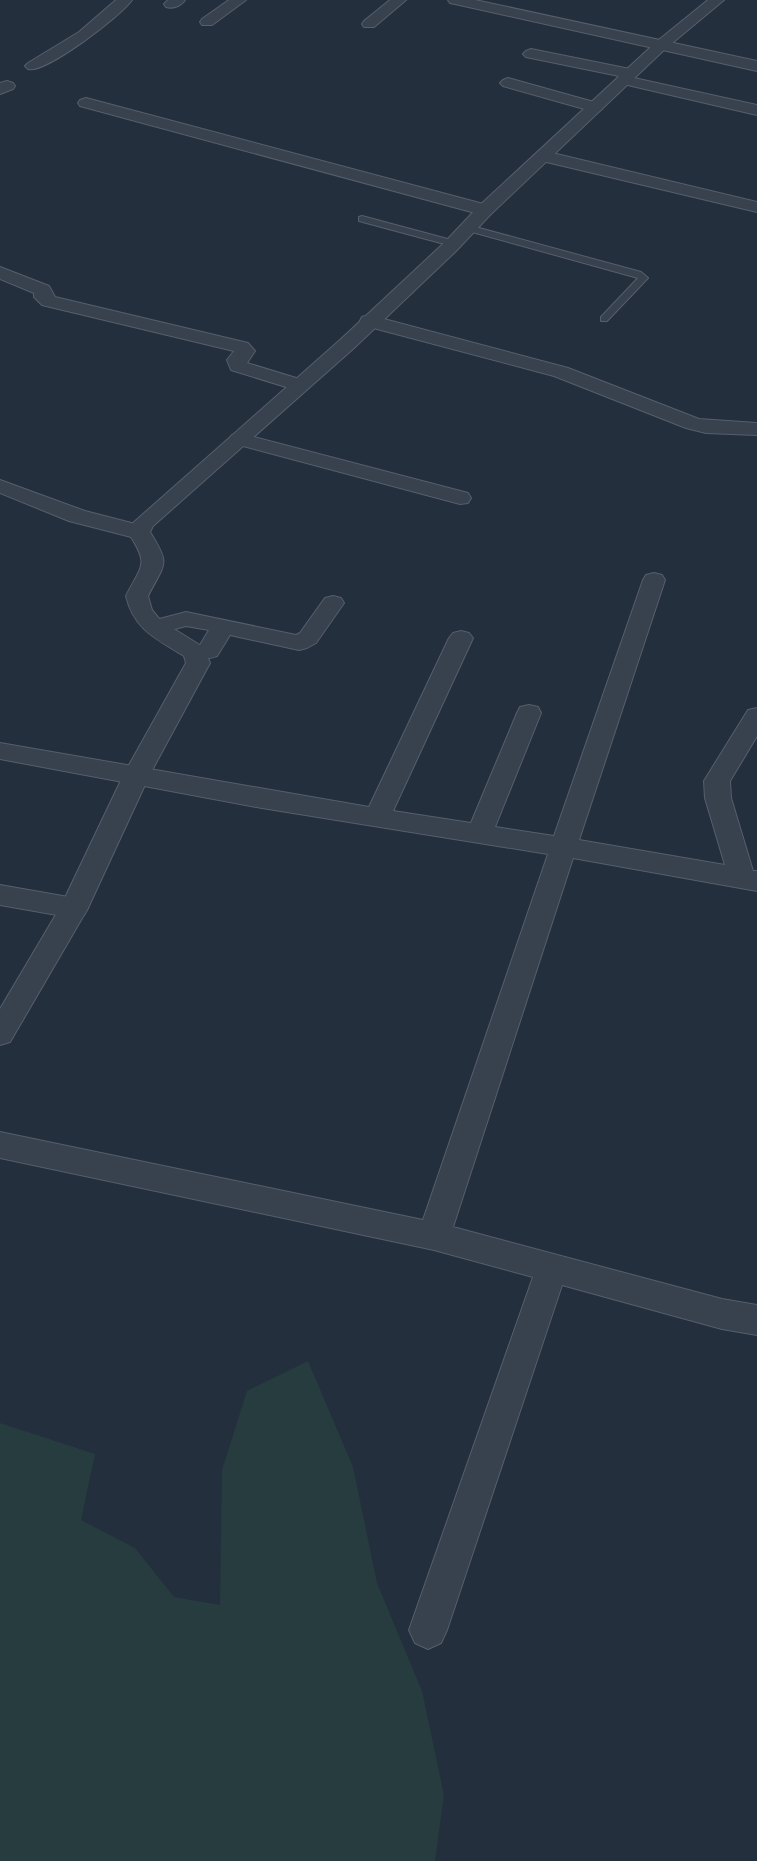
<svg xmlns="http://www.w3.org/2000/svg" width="757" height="1861" font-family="Mulish,sans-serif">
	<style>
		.green { fill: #263c3f }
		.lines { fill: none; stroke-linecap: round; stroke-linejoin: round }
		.service-casing { stroke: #565f6c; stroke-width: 2 }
		.minor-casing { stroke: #565f6c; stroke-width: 2 }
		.tertiary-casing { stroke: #565f6c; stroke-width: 2 }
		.service { fill: #38414e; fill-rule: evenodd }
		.minor { fill: #38414e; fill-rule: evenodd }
		.tertiary { fill: #38414e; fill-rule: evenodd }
	</style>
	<rect width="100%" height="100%" fill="#242f3e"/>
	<path class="green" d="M308,1361L353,1467L377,1583L422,1691L444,1795L435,1861H0V1423L95,1454L81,1520L135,1548L174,1597L220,1605L222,1470L247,1391Z"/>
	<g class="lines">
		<g class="service-casing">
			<path id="service" d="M362,216L455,241L456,243L452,246L359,221V217Z
				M468,225L641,272L648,278L607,321H601V317L638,278L465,230L464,228Z"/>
		</g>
		<g class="minor-casing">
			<path id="minor" d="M116,0H132C121,16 45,74 28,69L25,66L28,63L79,32Z
				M168,0H185C181,6 173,9 166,7L164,4Z
				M229,0H246L212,25H202L200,22L202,19Z
				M390,0H406L374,27H364L362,24L364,21Z
				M448,0H475L757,61V71L455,4L450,3Z
				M531,49L630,69L635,71L638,74L634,78L757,105V115L619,83L616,80L619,76L526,57L523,54L526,51Z
				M508,78L601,104L603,107L601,110L595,112L503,86L500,83L503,80Z
				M7,81L13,83L15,86L13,89L0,94V83Z
				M86,98L491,206L494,210L491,214L485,215L479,214L80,106L78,103L80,100Z
				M544,151L757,202V212L538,160L536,156L538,152Z
				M0,267L49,286L55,297L248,343L255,351L247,363L306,381L309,385L306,389L299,391L231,370L227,360L234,351L42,305L34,297V293L0,279Z
				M369,315L568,368L699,419L757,423V435L706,433L686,428L554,376L362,325L360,321L362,317Z
				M239,433L468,493L471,498L468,503L460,504L232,443L229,439L232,435Z
				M0,480L85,511L147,527L150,532L147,537L139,539L69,521L0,493Z
				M654,573L662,575L665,580L579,840L725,865L705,798L704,781L748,710L757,708V736L730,781L731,798L753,871H757V891L573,858L453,1227L722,1299L757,1305V1335L722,1329L562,1285L447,1630L441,1643L428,1649L415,1643L409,1630L533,1277L434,1250L0,1158V1132L423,1220L548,854L262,808L0,759V743L369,807L449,638L453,633L461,631L469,633L473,638L393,811L471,823L517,713L520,707L529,705L538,707L541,713L495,827L554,836L643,580L646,575Z
				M333,596L341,598L344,603L316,643L307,648L299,650L230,635L217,656C206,660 198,660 187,657L183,652L187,647L200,645L209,630L186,626L156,634L148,632L144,627L148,622L186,612L296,635L300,633L325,598Z
				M0,885L74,898L84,901L88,908L84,915L74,918L0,905Z"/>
		</g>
		<g class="tertiary-casing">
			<path id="tertiary" d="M708,0H724L665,49L491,214L456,251L354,348L153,526L150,532C171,565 165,563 148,596L152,610L161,621L203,647L210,663L150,774L88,908L10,1042L0,1045V1009L61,906L124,774L186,663L184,656C157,639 134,630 126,596C143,563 149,565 128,532L133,523L340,340L444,243L479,206L655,43Z"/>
		</g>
		<use href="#service" class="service"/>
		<use href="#minor" class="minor"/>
		<use href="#tertiary" class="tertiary"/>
	</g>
</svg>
